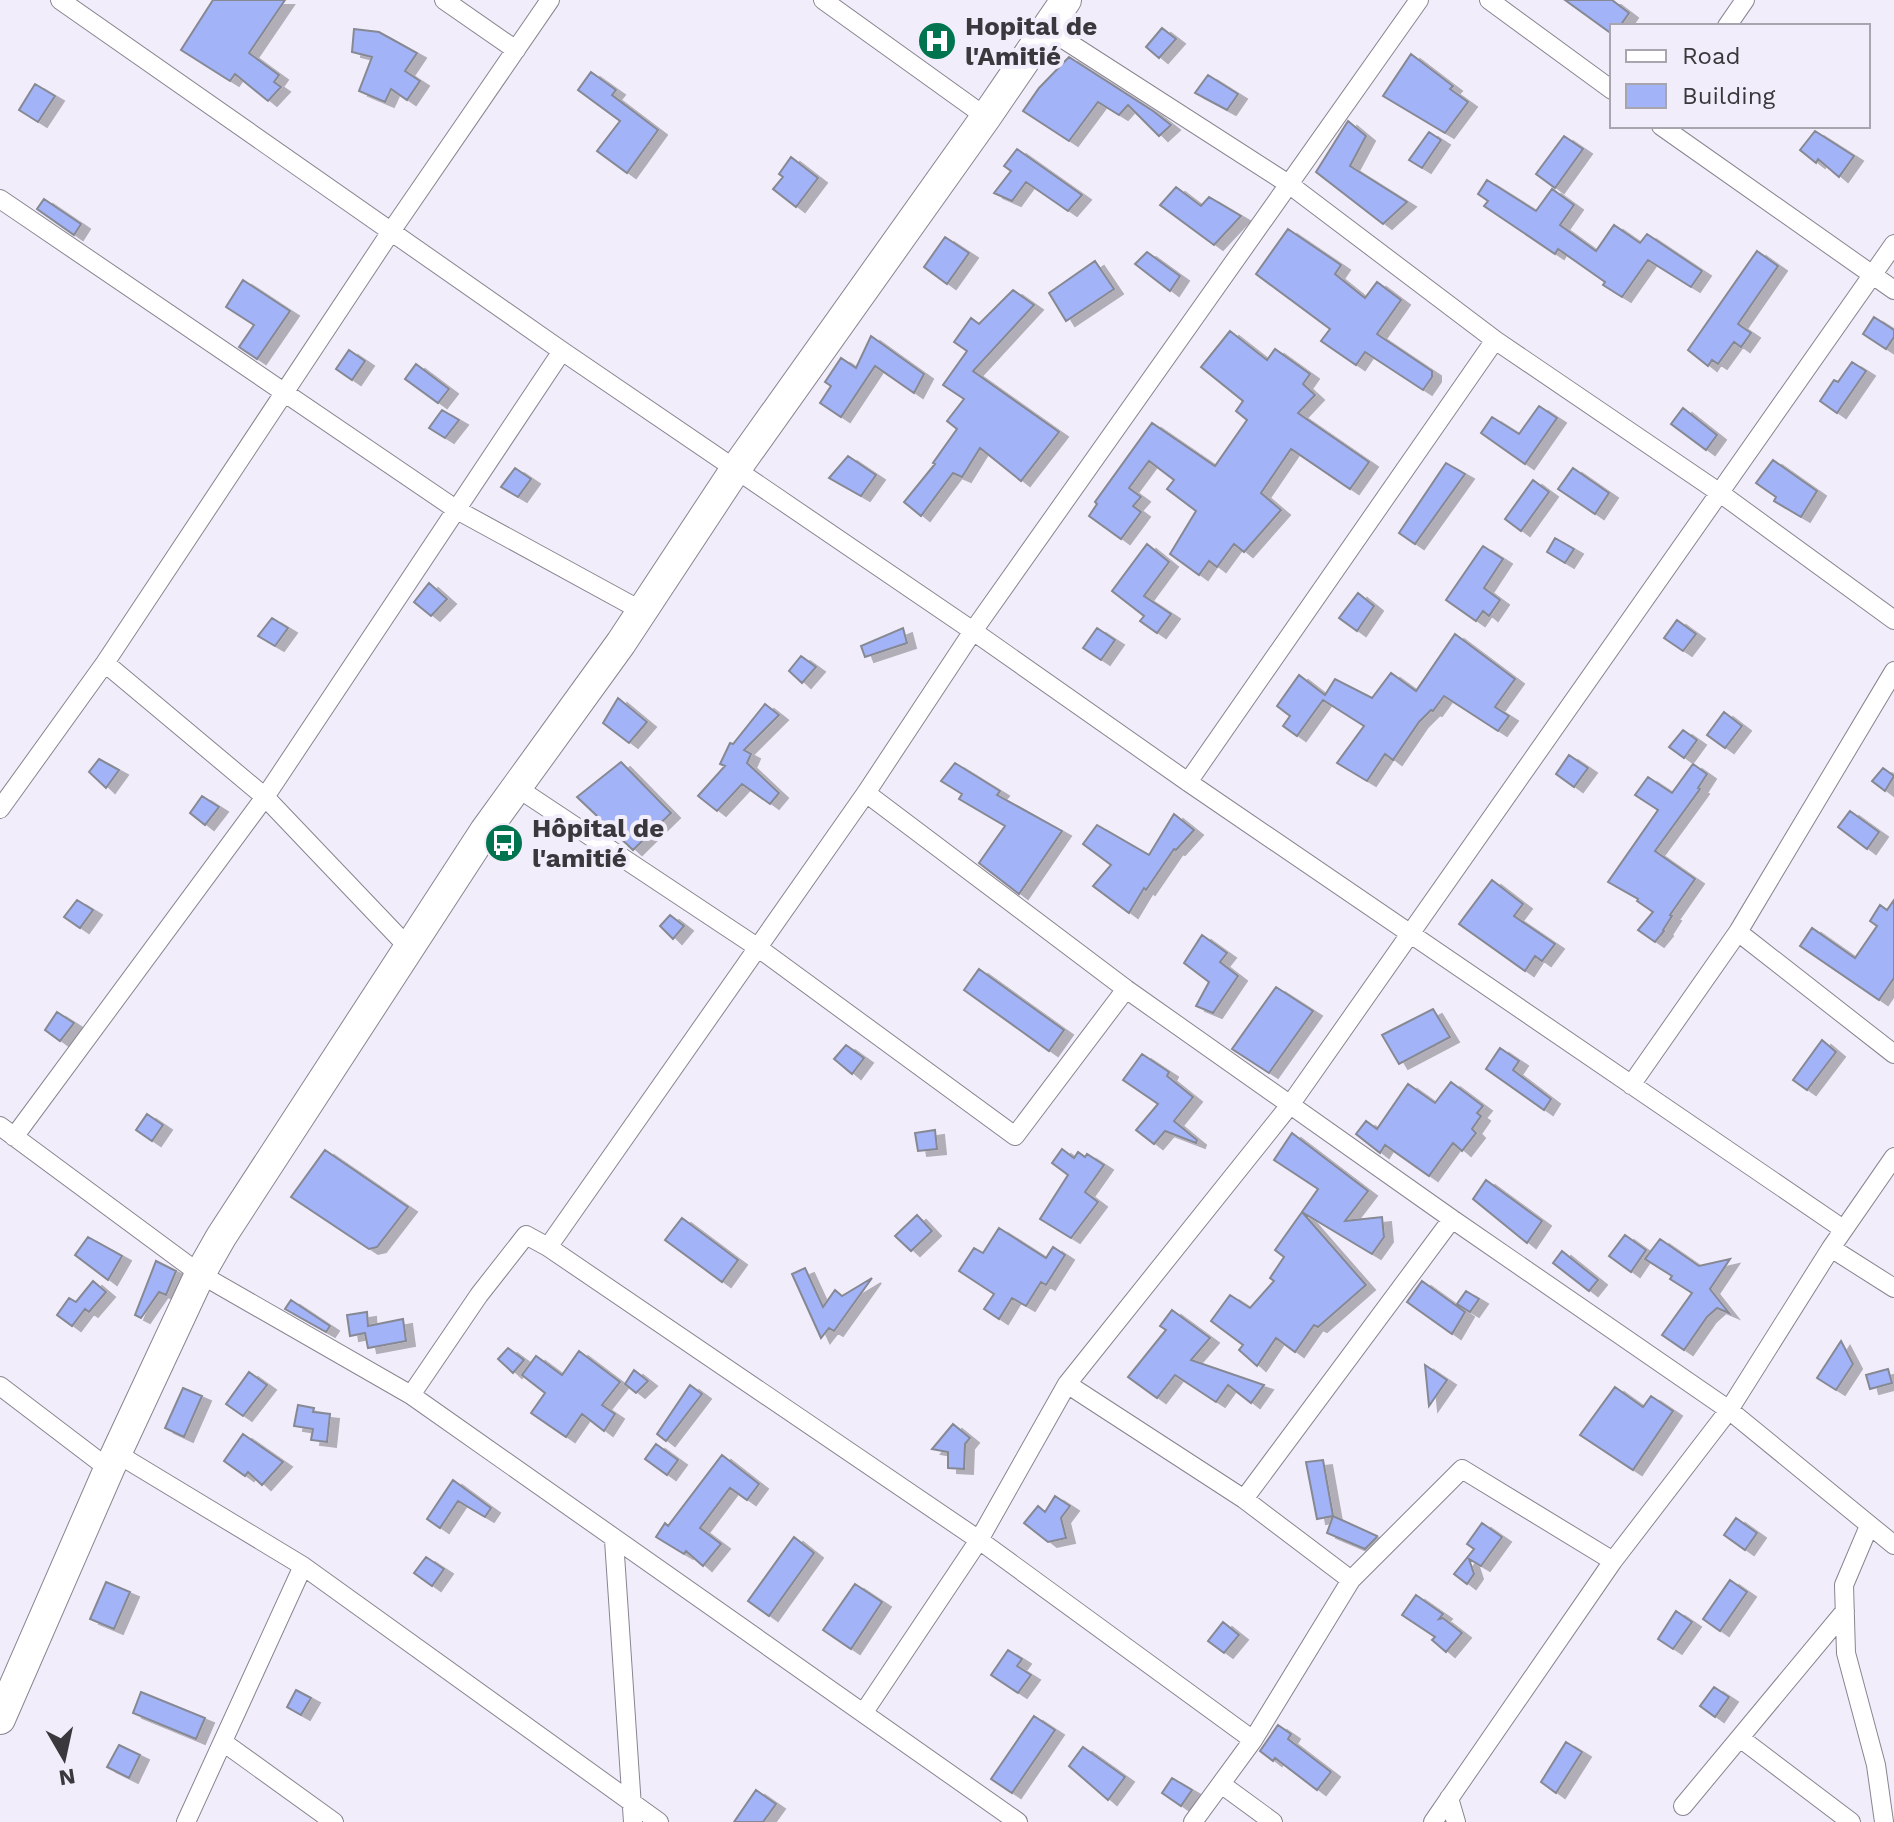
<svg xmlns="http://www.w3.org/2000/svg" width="1894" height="1822" font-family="'Work Sans',sans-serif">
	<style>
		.building { fill: #a3b3f8; stroke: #868994; stroke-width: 2; filter: url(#shadow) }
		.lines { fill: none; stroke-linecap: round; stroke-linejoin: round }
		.street-casing { stroke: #898590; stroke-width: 20 }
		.primary-casing { stroke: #898590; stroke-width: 32 }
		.street { stroke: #fff; stroke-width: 18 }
		.primary { stroke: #fff; stroke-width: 30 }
		.labels { text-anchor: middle; stroke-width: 8; stroke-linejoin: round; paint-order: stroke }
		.poi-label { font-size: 26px; font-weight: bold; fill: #3a383d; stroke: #f2edfa; text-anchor: start }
	</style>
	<defs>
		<filter id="shadow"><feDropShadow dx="9" dy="5" stdDeviation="0" flood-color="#0004"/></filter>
	</defs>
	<rect width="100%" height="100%" fill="#f2edfa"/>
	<path class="building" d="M213,0H285L249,53L279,75L274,82L281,87L268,101L235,74L230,81L181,50Z
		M1565,0H1612L1629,13L1620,26H1612V34Z
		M1162,28L1176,39L1159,58L1146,47Z
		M354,29L379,32L417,53L405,71L420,81L407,100L391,89L385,102L359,91L372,57L352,52Z
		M1411,54L1453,86L1450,89L1468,102L1445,133L1383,96Z
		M1069,57L1153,111L1171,125L1159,136L1128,105L1119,115L1098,102L1069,141L1023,111L1039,88Z
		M591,72L616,90L612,95L658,130L627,173L597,151L620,121L578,90Z
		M1208,75L1238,94L1227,110L1195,93Z
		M35,84L55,96L38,122L19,110Z
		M1348,121L1366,136L1350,166L1407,202L1383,224L1316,172Z
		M1815,131L1854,156L1839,177L1818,159L1816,163L1800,150Z
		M1429,132L1441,140L1422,168L1409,160Z
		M1564,136L1583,149L1555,188L1536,174Z
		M1017,149L1082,195L1068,211L1026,182L1012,201L994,193L1011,171L1004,166Z
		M791,157L818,178L796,207L773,189L783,177L779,174Z
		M1487,180L1536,211L1552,189L1574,205L1560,225L1596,251L1614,225L1640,243L1647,234L1702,271L1691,287L1648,260L1622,297L1603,285L1605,282L1558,249L1555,254L1484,206L1488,201L1478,194Z
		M1176,187L1201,206L1209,197L1241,216L1214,245L1160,205Z
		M44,199L81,224L74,235L37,209Z
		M1288,229L1341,265L1335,274L1365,298L1377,282L1401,300L1377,334L1432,371V377L1423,390L1365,352L1356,365L1321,341L1330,329L1256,274Z
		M945,237L969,253L947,284L924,267Z
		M1757,251L1778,266L1738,324L1751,333L1741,347L1734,342L1718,364L1712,360L1708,366L1688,350Z
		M1147,252L1180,276L1170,291L1135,264Z
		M1095,261L1114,289L1066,321L1049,293Z
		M243,280L290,311L257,359L239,347L254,325L226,307Z
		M1013,290L1034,305L973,371L1059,432L1021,481L980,448L962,477L953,473L921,516L904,502L935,464L933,463L957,429L947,421L964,399L943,385L967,351L954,342L971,318L979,324Z
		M1874,317L1894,330V337L1886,349L1863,334Z
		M1230,331L1267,360L1275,349L1310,374L1303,384L1315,395L1298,413L1369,462L1350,489L1291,449L1261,493L1281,510L1244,552L1234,544L1217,567L1209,561L1199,575L1170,554L1196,511L1167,489L1174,480L1149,461L1129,488L1141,497L1133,506L1141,512L1121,539L1089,516L1097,504L1095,502L1152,423L1215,466L1247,420L1236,411L1243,401L1201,367Z
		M871,336L924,374L914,393L875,366L841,417L820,403L831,386L825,382L841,358L856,368Z
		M349,350L365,361L352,380L336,369Z
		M1852,362L1866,371L1837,413L1820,401L1834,380L1838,382Z
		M416,364L449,389L438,403L405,379Z
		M1539,406L1557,418L1525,464L1481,433L1492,417L1519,434Z
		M1683,408L1717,435L1706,450L1671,424Z
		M442,410L459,420L445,438L429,428Z
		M848,456L876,475L861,496L829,478Z
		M1773,460L1817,491L1801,517L1774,501L1776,497L1756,483Z
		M1446,463L1465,474L1415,544L1399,533Z
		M515,468L531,479L518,497L501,487Z
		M1573,468L1609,493L1595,514L1558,489Z
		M1533,480L1549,492L1521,531L1505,519Z
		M1555,538L1574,549L1565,563L1547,552Z
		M1147,544L1169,562L1144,596L1171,614L1157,633L1140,621L1144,616L1112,591Z
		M1483,546L1503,559L1484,588L1500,600L1489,616L1483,611L1476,621L1446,600Z
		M429,583L447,599L431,616L414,602Z
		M1358,593L1374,606L1357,631L1339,618Z
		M272,618L288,628L275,646L258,636Z
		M1677,620L1696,634L1683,651L1664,638Z
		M903,628L907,643L865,657L861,646Z
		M1097,628L1115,640L1101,660L1083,648Z
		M1455,634L1515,679L1495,707L1509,716L1498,731L1444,696L1433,711L1431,710L1419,722L1393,760L1385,754L1367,781L1337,763L1364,726L1323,700L1297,736L1283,726L1290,716L1277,706L1299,675L1325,695L1335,679L1372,698L1391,673L1416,691Z
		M801,656L816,667L802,683L789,671Z
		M618,698L647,722L629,743L603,723Z
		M765,704L779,715L744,750L751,754L747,763L779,793L770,804L742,784L717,811L698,796L725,766L720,764L730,743L733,744Z
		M1724,712L1742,726L1725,748L1707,735Z
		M1683,730L1697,740L1684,758L1669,747Z
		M1569,755L1588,768L1574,787L1556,774Z
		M99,759L119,770L106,788L89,772Z
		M621,762L671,813L633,850L577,797Z
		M955,763L1000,791L997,795L1062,831L1019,894L979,863L1005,826L959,799L962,794L941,781Z
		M1693,764L1707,774L1698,788L1700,789L1655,851L1695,879L1670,915L1672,916L1663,930L1664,931L1655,942L1638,930L1653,912L1637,901L1638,899L1608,882L1658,810L1635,795L1648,777L1672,793Z
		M1883,768L1894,776L1885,791L1872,781Z
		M202,796L219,807L205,825L190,813Z
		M1850,811L1879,832L1867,849L1838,827Z
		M1174,814L1194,830L1176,850L1174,849L1146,890L1144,888L1129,913L1093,886L1111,865L1083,844L1097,825L1149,855Z
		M1492,880L1523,904L1514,916L1555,944L1542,961L1535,956L1525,971L1459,924Z
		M77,900L93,910L80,928L64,917Z
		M1894,900V978L1879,1000L1800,946L1812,928L1855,958L1877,926L1870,921L1880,905L1887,910Z
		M670,915L684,926L673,939L660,926Z
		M1202,935L1227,953L1220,962L1238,976L1213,1013L1196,1006L1209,982L1184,963Z
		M979,969L1064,1030L1049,1051L964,990Z
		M1276,987L1313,1011L1269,1073L1232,1049Z
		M1433,1009L1450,1037L1399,1064L1382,1035Z
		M57,1012L74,1023L60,1041L45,1030Z
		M1822,1040L1836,1052L1807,1090L1793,1080Z
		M846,1045L864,1058L852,1074L834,1059Z
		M1500,1048L1519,1061L1513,1070L1551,1099L1544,1110L1486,1069Z
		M1142,1054L1169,1072L1167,1076L1193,1097L1174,1121L1197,1140L1196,1143L1165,1131L1154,1144L1136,1130L1158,1104L1123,1080Z
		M1451,1082L1483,1106L1477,1113L1481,1116L1472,1129L1476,1133L1462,1151L1453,1143L1429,1176L1385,1145L1380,1153L1356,1134L1366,1121L1377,1129L1408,1084L1435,1103Z
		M147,1114L163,1125L152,1141L136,1130Z
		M935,1130L937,1149L918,1151L915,1133Z
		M1292,1133L1368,1191L1345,1221L1382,1217L1384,1237L1372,1254L1302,1212L1318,1189L1274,1160Z
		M1062,1149L1074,1158L1078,1152L1085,1157L1087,1154L1104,1165L1085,1192L1098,1202L1071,1238L1040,1219L1068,1175L1052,1163Z
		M325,1150L408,1207L377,1247L369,1249L291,1197Z
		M1486,1180L1542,1221L1527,1243L1473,1199Z
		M1302,1212L1366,1285L1318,1327L1314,1325L1295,1352L1276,1338L1257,1366L1239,1350L1243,1345L1211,1321L1230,1295L1250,1308L1274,1281L1270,1278L1284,1257L1275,1250Z
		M917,1215L932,1231L911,1251L895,1236Z
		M682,1218L738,1260L722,1282L665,1240Z
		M999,1228L1046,1258L1053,1247L1065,1255L1046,1285L1041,1282L1026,1306L1012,1298L999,1319L984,1309L994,1294L959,1271L974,1248L983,1253Z
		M1625,1235L1646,1250L1631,1272L1609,1256Z
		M88,1237L122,1256L108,1280L75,1255Z
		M1660,1239L1699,1266L1730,1259L1710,1289L1729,1313L1717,1308L1707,1317L1684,1350L1662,1335L1692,1293L1670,1279L1672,1276L1645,1259Z
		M1562,1251L1598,1280L1589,1291L1553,1263Z
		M156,1261L176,1271L166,1295L159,1292L141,1318L135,1315Z
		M805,1268L823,1307L835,1290L842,1296L872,1278L834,1331L829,1328L821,1338L792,1274Z
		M93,1281L106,1292L89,1312L85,1309L72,1326L57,1315L69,1298L76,1302Z
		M1422,1281L1465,1312L1452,1334L1407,1302Z
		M1466,1291L1479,1299L1470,1312L1457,1304Z
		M291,1300L330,1326L326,1332L285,1309Z
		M1172,1310L1210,1338L1191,1360L1264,1385L1251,1403L1228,1385L1216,1402L1175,1375L1157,1398L1128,1377L1166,1330L1160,1326Z
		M367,1312L368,1326L403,1319L406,1341L368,1348L365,1333L350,1336L347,1315Z
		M1841,1341L1853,1364L1836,1390L1817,1378Z
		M508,1348L524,1360L513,1373L498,1359Z
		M579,1351L620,1382L602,1405L615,1414L604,1431L582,1414L566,1437L531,1413L545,1393L522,1375L536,1356L562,1375Z
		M1425,1365L1447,1380L1429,1406Z
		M1888,1369L1892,1383L1870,1389L1866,1375Z
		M634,1370L648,1381L636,1393L625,1384Z
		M249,1372L267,1385L243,1416L226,1404Z
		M690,1385L702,1394L666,1441L657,1434Z
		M1615,1387L1643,1407L1651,1396L1673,1411L1633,1470L1580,1435Z
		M183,1388L202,1396L184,1437L165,1428Z
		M298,1405L314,1408L313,1412L330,1414L327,1442L311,1440L313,1429L294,1426Z
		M953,1424L970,1438L965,1444L964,1469L948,1468V1452L932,1449Z
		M243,1434L283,1462L262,1485L248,1472L245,1476L224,1461Z
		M656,1444L678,1460L667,1475L645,1459Z
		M722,1455L759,1484L747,1500L730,1488L700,1528L721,1544L703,1566L686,1551L684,1554L656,1537L665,1523L668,1526Z
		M1323,1460L1333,1516L1317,1519L1306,1462Z
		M453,1480L491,1508L485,1517L458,1501L440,1528L427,1519Z
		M1055,1496L1070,1506L1061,1518L1066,1538L1048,1542L1024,1523L1038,1506L1045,1512Z
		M1333,1516L1377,1536L1376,1538L1365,1549L1327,1533Z
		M1736,1518L1757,1533L1745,1550L1724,1535Z
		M1482,1523L1502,1537L1481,1566L1469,1559L1474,1574L1467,1584L1454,1574L1474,1549L1467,1544Z
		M794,1537L814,1553L769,1616L748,1601Z
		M426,1557L444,1569L432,1586L414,1573Z
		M1730,1580L1747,1592L1720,1631L1703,1619Z
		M106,1582L130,1592L114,1629L90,1619Z
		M855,1584L882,1602L851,1649L823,1630Z
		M1416,1595L1443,1614L1439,1619L1443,1618L1462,1633L1446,1652L1432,1640L1435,1637L1402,1615Z
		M1676,1611L1692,1622L1673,1649L1658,1639Z
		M1223,1622L1239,1635L1224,1653L1208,1641Z
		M1008,1650L1022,1659L1017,1666L1031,1675L1018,1693L991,1675Z
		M1714,1687L1729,1697L1715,1717L1700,1706Z
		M296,1690L311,1698L301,1715L287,1707Z
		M141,1692L205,1718L196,1739L133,1713Z
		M1034,1716L1055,1730L1012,1793L991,1779Z
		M1278,1725L1291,1734L1288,1739L1331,1772L1317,1790L1275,1758L1273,1761L1260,1751Z
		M1566,1742L1582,1752L1556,1793L1541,1782Z
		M119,1745L140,1755L129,1778L107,1767Z
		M1083,1747L1125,1777L1108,1800L1069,1766Z
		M1172,1778L1192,1790L1181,1806L1162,1793Z
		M756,1790L776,1804L763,1822H734Z"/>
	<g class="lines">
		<g class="street-casing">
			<path id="street" d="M60,0L562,351L973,631L1188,782L1843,1229
				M444,0L516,50
				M823,0L986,117
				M1489,0L1612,90
				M1727,26L1745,0
				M1046,28L1290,185L1495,340L1720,493L1894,620
				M1661,126L1894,290
				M0,199L457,510L642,611
				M105,663L265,797L408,947
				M1188,782L1495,340
				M516,787L757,947L1015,1136L1126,989
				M866,793L1126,989L1452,1219L1729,1410L1894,1545
				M0,809L105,663L392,230L550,0
				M1738,932L1894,1054
				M1631,1085L1738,932L1894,671
				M0,1126L200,1274L411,1395L1018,1822
				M14,1137L265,797L562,351
				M548,1247L979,1540L1253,1740
				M1831,1248L1894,1288
				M1067,1384L1244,1499L1351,1580
				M0,1386L109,1469
				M411,1395L479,1295L526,1235L548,1247L866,793L973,631L1419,0
				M116,1453L303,1566L659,1822
				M1244,1499L1452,1219
				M1869,1526L1844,1585L1846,1653L1876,1765L1884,1822
				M614,1540L633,1822
				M864,1712L979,1540L1067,1384L1290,1105L1894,244
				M1740,1738L1851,1822
				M223,1742L334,1822
				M1221,1784L1273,1822
				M1449,1798L1456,1822
				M1683,1806L1845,1611
				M186,1822L303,1566
				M1193,1822L1253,1740L1351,1580L1462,1469L1613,1561
				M1433,1822L1613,1561L1729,1410L1831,1248L1894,1157"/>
		</g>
		<g class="primary-casing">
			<path id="primary" d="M0,1719L109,1469L200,1274L221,1237L485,831L621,643L735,470L986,117L1066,0"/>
		</g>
		<use href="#street" class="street"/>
		<use href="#primary" class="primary"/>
	</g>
	<defs>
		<g id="hospital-disc" transform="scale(2)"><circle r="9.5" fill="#00744e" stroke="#f2edfa"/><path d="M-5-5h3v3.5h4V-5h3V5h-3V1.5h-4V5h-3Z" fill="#fff"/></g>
		<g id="bus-disc" transform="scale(2)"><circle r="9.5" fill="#00744e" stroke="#f2edfa"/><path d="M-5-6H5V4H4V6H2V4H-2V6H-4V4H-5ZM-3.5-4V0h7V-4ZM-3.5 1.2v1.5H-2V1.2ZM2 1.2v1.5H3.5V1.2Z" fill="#fff"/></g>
	</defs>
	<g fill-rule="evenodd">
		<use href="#hospital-disc" x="937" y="41"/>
		<use href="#bus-disc" x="504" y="843"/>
	</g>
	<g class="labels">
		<g class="poi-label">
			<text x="965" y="35">Hopital de<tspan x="965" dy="30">l'Amitié</tspan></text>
			<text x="532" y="837">Hôpital de<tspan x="532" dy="30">l'amitié</tspan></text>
		</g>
	</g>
	<rect x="1610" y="24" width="260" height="104" fill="#f2edfa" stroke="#a8a5ae" stroke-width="2"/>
	<rect x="1626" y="50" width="40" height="12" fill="#ffffff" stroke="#a8a5ae" stroke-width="2"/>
	<text x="1682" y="64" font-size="24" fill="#3a383d">Road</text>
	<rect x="1626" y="84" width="40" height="24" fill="#a3b3f8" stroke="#a8a5ae" stroke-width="2"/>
	<text x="1682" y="104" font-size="24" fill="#3a383d">Building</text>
	<g transform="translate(64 1758) rotate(171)" stroke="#f2edfa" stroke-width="6" paint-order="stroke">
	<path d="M0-6L14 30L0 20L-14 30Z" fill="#3a383d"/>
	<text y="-12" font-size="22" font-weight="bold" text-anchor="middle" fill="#3a383d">N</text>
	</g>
</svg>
